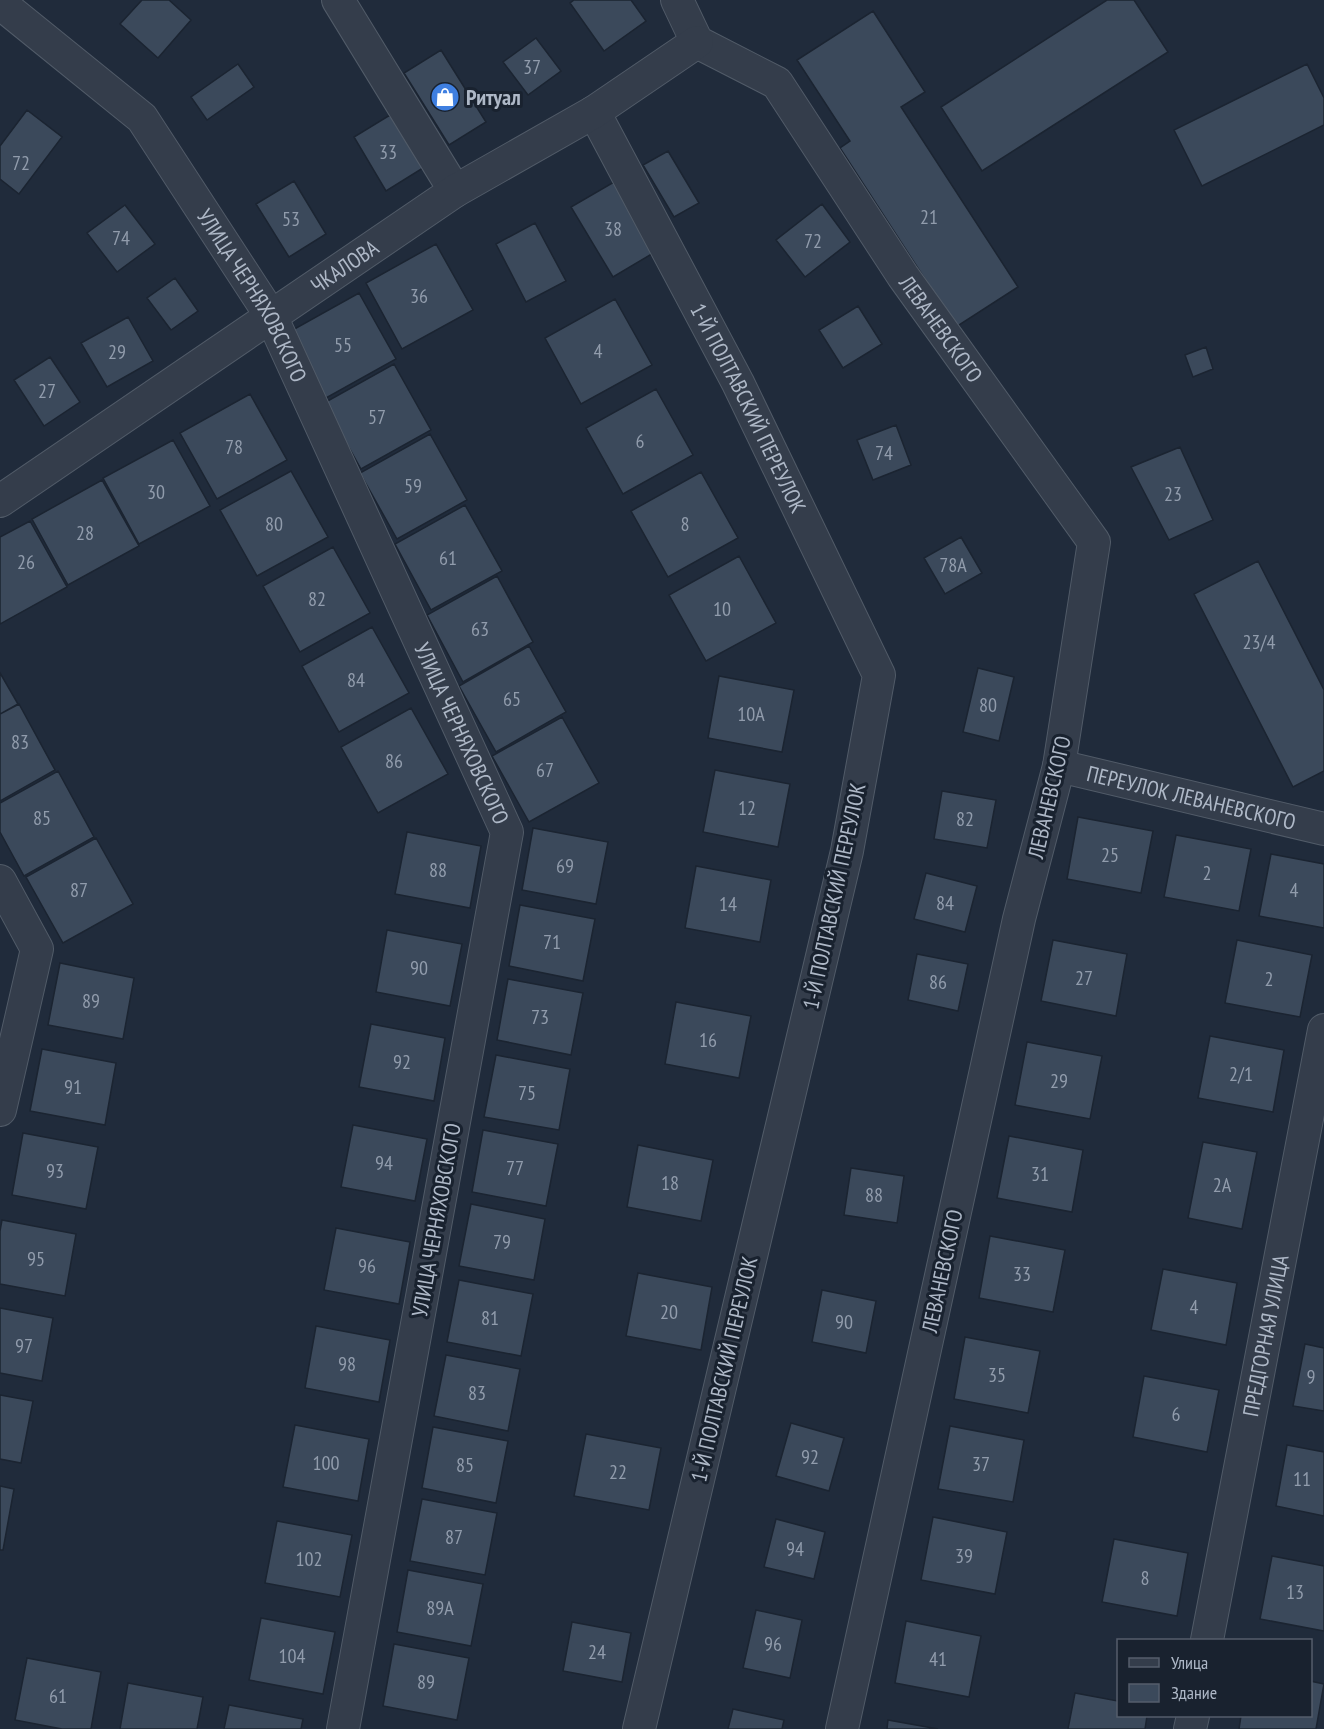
<svg xmlns="http://www.w3.org/2000/svg" width="1324" height="1729" font-family="'PT Sans Narrow',sans-serif">
	<style>
		.building { fill: #3b495b; stroke: #1b2431; stroke-width: 1.5 }
		.lines { fill: none; stroke-linecap: round; stroke-linejoin: round }
		.street-casing { stroke: #515b68; stroke-width: 34 }
		.street { stroke: #343d4b; stroke-width: 32 }
		.labels { text-anchor: middle; stroke-width: 6; stroke-linejoin: round; paint-order: stroke }
		.number-label { font-size: 20px; fill: #919cac }
		.poi-label { font-size: 22px; font-weight: bold; fill: #aeb8c7; stroke: #19222f; text-anchor: start }
		.street-label { font-size: 22px; fill: #aeb8c7; stroke: #19222f }
	</style>
	<rect width="100%" height="100%" fill="#202b3b"/>
	<path class="building" d="M142,0H169L191,20L158,58L120,24Z
		M574,0H631L646,21L604,51L570,3Z
		M1107,0H1134L1168,52L982,171L941,107Z
		M873,11L925,92L901,107L1018,287L956,327L840,148L850,141L797,60Z
		M536,38L561,71L528,95L503,62Z
		M441,50L486,122L449,145L404,73Z
		M238,64L254,87L207,120L191,97Z
		M1307,64L1324,98V125L1202,186L1174,130Z
		M27,110L62,137L19,194L0,179V146Z
		M390,115L423,168L386,191L354,137Z
		M668,151L699,203L674,217L643,165Z
		M294,181L326,234L289,257L256,204Z
		M614,182L655,252L613,277L571,207Z
		M822,204L850,242L805,277L776,240Z
		M125,205L155,244L117,272L87,233Z
		M535,223L566,281L526,302L496,244Z
		M436,244L473,310L402,349L366,283Z
		M175,278L198,311L171,330L147,298Z
		M359,293L396,359L326,398L289,332Z
		M615,299L652,365L581,404L545,338Z
		M858,306L882,344L843,368L819,330Z
		M128,317L153,361L107,387L81,343Z
		M1206,347L1213,369L1193,377L1185,355Z
		M50,357L80,402L44,426L14,380Z
		M394,364L431,430L361,469L324,403Z
		M656,389L693,455L623,494L586,428Z
		M250,394L287,460L217,499L180,433Z
		M896,425L911,465L873,480L857,440Z
		M430,434L467,500L397,539L360,473Z
		M173,440L210,506L139,544L103,478Z
		M1180,447L1213,520L1169,540L1131,467Z
		M291,471L328,537L257,576L220,510Z
		M701,472L738,538L668,577L631,511Z
		M102,480L139,546L68,585L32,519Z
		M465,505L502,571L431,610L395,544Z
		M30,521L67,587L0,624V537Z
		M961,537L982,573L945,594L924,558Z
		M333,547L370,613L300,652L263,586Z
		M739,556L776,623L706,661L669,595Z
		M1258,561L1324,690V771L1293,787L1194,594Z
		M497,576L533,642L463,682L427,615Z
		M372,627L409,693L339,732L302,666Z
		M529,646L566,712L496,752L459,686Z
		M978,668L1014,677L999,741L963,732Z
		M0,673L18,704L0,714Z
		M719,676L794,690L782,752L708,738Z
		M19,704L55,770L0,801V714Z
		M411,708L448,774L378,813L341,747Z
		M562,717L599,783L529,822L492,756Z
		M715,770L790,784L778,847L703,832Z
		M58,771L94,837L24,876L0,832V803Z
		M942,791L996,800L987,848L934,839Z
		M1078,817L1153,831L1141,893L1067,879Z
		M533,828L608,842L596,904L522,890Z
		M407,832L481,846L470,908L395,894Z
		M1176,835L1251,849L1239,911L1164,897Z
		M96,838L133,904L63,943L26,877Z
		M1271,854L1324,864V928L1259,916Z
		M696,866L771,880L760,942L685,928Z
		M926,873L977,886L965,932L914,919Z
		M520,905L595,919L583,981L509,966Z
		M387,930L462,944L450,1006L376,992Z
		M1053,940L1127,954L1116,1016L1041,1001Z
		M1237,940L1312,955L1300,1017L1225,1003Z
		M917,954L968,964L958,1011L908,1000Z
		M60,963L134,978L123,1039L48,1025Z
		M508,979L583,993L571,1055L497,1040Z
		M676,1002L751,1016L739,1078L665,1064Z
		M371,1024L445,1038L434,1101L359,1087Z
		M1210,1036L1284,1050L1273,1112L1198,1098Z
		M1027,1042L1102,1056L1090,1119L1015,1105Z
		M42,1049L116,1063L105,1125L30,1111Z
		M496,1055L570,1069L559,1130L484,1117Z
		M353,1125L427,1139L415,1201L341,1187Z
		M483,1130L558,1144L546,1206L472,1192Z
		M23,1133L98,1147L86,1209L12,1195Z
		M1009,1136L1083,1150L1072,1212L997,1198Z
		M1203,1142L1257,1152L1242,1229L1188,1218Z
		M638,1145L713,1160L701,1221L627,1207Z
		M851,1168L904,1176L897,1223L844,1215Z
		M471,1204L545,1219L534,1280L459,1266Z
		M2,1220L76,1234L65,1296L0,1284V1231Z
		M336,1228L410,1242L399,1304L324,1290Z
		M990,1236L1065,1250L1053,1312L979,1298Z
		M1163,1269L1237,1283L1226,1345L1151,1330Z
		M638,1273L712,1287L701,1350L626,1336Z
		M459,1280L533,1294L521,1356L447,1342Z
		M822,1290L876,1301L866,1353L812,1342Z
		M0,1308L53,1318L42,1381L0,1373Z
		M316,1326L390,1340L379,1402L305,1388Z
		M965,1337L1040,1351L1028,1413L954,1399Z
		M1305,1344L1324,1348V1411L1293,1406Z
		M446,1355L520,1369L508,1431L434,1416Z
		M1144,1376L1219,1390L1207,1452L1133,1437Z
		M0,1395L33,1401L21,1463L0,1459Z
		M791,1423L844,1438L829,1491L776,1476Z
		M295,1425L369,1439L358,1501L283,1487Z
		M950,1426L1024,1440L1013,1502L938,1489Z
		M433,1427L508,1441L496,1503L422,1488Z
		M586,1434L661,1448L649,1510L574,1496Z
		M1287,1445L1324,1452V1516L1276,1506Z
		M0,1486L14,1489L3,1550H0Z
		M422,1499L497,1513L485,1575L410,1561Z
		M933,1517L1007,1532L995,1594L921,1580Z
		M776,1519L825,1532L814,1579L764,1567Z
		M277,1521L352,1535L340,1597L265,1583Z
		M1114,1539L1188,1553L1177,1616L1102,1602Z
		M1272,1556L1324,1566V1631L1260,1619Z
		M408,1570L483,1584L471,1646L397,1632Z
		M756,1610L802,1620L790,1678L743,1668Z
		M261,1618L335,1632L323,1694L249,1680Z
		M906,1621L981,1636L969,1697L895,1683Z
		M572,1622L631,1633L622,1682L563,1671Z
		M394,1644L469,1658L457,1720L383,1706Z
		M27,1658L101,1672L91,1729H62L15,1720Z
		M1310,1681L1324,1684L1316,1729H1239L1241,1716H1310Z
		M128,1683L203,1697L197,1729H120Z
		M1075,1693L1118,1701V1716H1147L1145,1729H1068Z
		M229,1705L303,1719L301,1729H224Z
		M733,1709L784,1720L782,1729H728Z
		M888,1720L938,1729H887Z"/>
	<g class="lines">
		<g class="street-casing">
			<g id="street">
				<path d="M338,0L455,191"/>
				<path id="s1" d="M677,0L697,42L777,83L903,276L1094,542L1059,766L1019,919L842,1729"/>
				<path id="s2" d="M0,3L142,118L271,316L507,832L343,1729"/>
				<path id="s3" d="M594,112L738,383L879,675L847,851L639,1729"/>
				<path id="s4" d="M0,501L455,191L594,112L697,42"/>
				<path id="s5" d="M1059,766L1324,829"/>
				<path d="M0,881L37,949L0,1110"/>
				<path id="s6" d="M1207,1640L1324,1030"/>
				<path d="M1190,1729L1193,1716"/>
			</g>
		</g>
		<use href="#street" class="street"/>
	</g>
	<defs>
		<g id="shop-disc" transform="scale(1.5)"><circle r="9.5" fill="#3f7fe0" stroke="#19222f"/><path d="M-5-2.5h2.3a2.7 3.5 0 0 1 5.4 0H5L5.5 6h-11ZM-1.5-2.5h3a1.5 2.3 0 0 0-3 0Z" fill="#fff"/></g>
	</defs>
	<g fill-rule="evenodd">
		<use href="#shop-disc" x="445" y="97"/>
	</g>
	<g class="labels">
		<g class="number-label">
			<text x="532" y="74">37</text>
			<text x="388" y="159">33</text>
			<text x="21" y="170">72</text>
			<text x="929" y="224">21</text>
			<text x="291" y="226">53</text>
			<text x="613" y="236">38</text>
			<text x="121" y="245">74</text>
			<text x="813" y="248">72</text>
			<text x="419" y="303">36</text>
			<text x="343" y="352">55</text>
			<text x="598" y="358">4</text>
			<text x="117" y="359">29</text>
			<text x="47" y="398">27</text>
			<text x="377" y="424">57</text>
			<text x="640" y="448">6</text>
			<text x="234" y="454">78</text>
			<text x="884" y="460">74</text>
			<text x="413" y="493">59</text>
			<text x="156" y="499">30</text>
			<text x="1173" y="501">23</text>
			<text x="274" y="531">80</text>
			<text x="685" y="531">8</text>
			<text x="85" y="540">28</text>
			<text x="448" y="565">61</text>
			<text x="26" y="569">26</text>
			<text x="953" y="572">78А</text>
			<text x="317" y="606">82</text>
			<text x="722" y="616">10</text>
			<text x="480" y="636">63</text>
			<text x="1259" y="649">23/4</text>
			<text x="356" y="687">84</text>
			<text x="512" y="706">65</text>
			<text x="988" y="712">80</text>
			<text x="751" y="721">10А</text>
			<text x="20" y="749">83</text>
			<text x="394" y="768">86</text>
			<text x="545" y="777">67</text>
			<text x="747" y="815">12</text>
			<text x="42" y="825">85</text>
			<text x="965" y="826">82</text>
			<text x="1110" y="862">25</text>
			<text x="565" y="873">69</text>
			<text x="438" y="877">88</text>
			<text x="1207" y="880">2</text>
			<text x="79" y="897">87</text>
			<text x="1294" y="897">4</text>
			<text x="945" y="910">84</text>
			<text x="728" y="911">14</text>
			<text x="552" y="949">71</text>
			<text x="419" y="975">90</text>
			<text x="1084" y="985">27</text>
			<text x="1269" y="986">2</text>
			<text x="938" y="989">86</text>
			<text x="91" y="1008">89</text>
			<text x="540" y="1024">73</text>
			<text x="708" y="1047">16</text>
			<text x="402" y="1069">92</text>
			<text x="1241" y="1081">2/1</text>
			<text x="1059" y="1088">29</text>
			<text x="73" y="1094">91</text>
			<text x="527" y="1100">75</text>
			<text x="384" y="1170">94</text>
			<text x="515" y="1175">77</text>
			<text x="55" y="1178">93</text>
			<text x="1040" y="1181">31</text>
			<text x="670" y="1190">18</text>
			<text x="1222" y="1192">2А</text>
			<text x="874" y="1202">88</text>
			<text x="502" y="1249">79</text>
			<text x="36" y="1266">95</text>
			<text x="367" y="1273">96</text>
			<text x="1022" y="1281">33</text>
			<text x="1194" y="1314">4</text>
			<text x="669" y="1319">20</text>
			<text x="490" y="1325">81</text>
			<text x="844" y="1329">90</text>
			<text x="24" y="1353">97</text>
			<text x="347" y="1371">98</text>
			<text x="997" y="1382">35</text>
			<text x="1311" y="1384">9</text>
			<text x="477" y="1400">83</text>
			<text x="1176" y="1421">6</text>
			<text x="810" y="1464">92</text>
			<text x="326" y="1470">100</text>
			<text x="981" y="1471">37</text>
			<text x="465" y="1472">85</text>
			<text x="618" y="1479">22</text>
			<text x="1302" y="1486">11</text>
			<text x="454" y="1544">87</text>
			<text x="795" y="1556">94</text>
			<text x="964" y="1563">39</text>
			<text x="309" y="1566">102</text>
			<text x="1145" y="1585">8</text>
			<text x="1295" y="1599">13</text>
			<text x="440" y="1615">89А</text>
			<text x="773" y="1651">96</text>
			<text x="597" y="1659">24</text>
			<text x="292" y="1663">104</text>
			<text x="938" y="1666">41</text>
			<text x="426" y="1689">89</text>
			<text x="58" y="1703">61</text>
		</g>
		<g class="poi-label">
			<text x="466" y="105">Ритуал</text>
		</g>
		<g class="street-label">
			<text dy="8" stroke="none"><textPath href="#s4" startOffset="417">ЧКАЛОВА</textPath></text>
			<text dy="8" stroke="none"><textPath href="#s2" startOffset="392">УЛИЦА ЧЕРНЯХОВСКОГО</textPath></text>
			<text dy="8" stroke="none"><textPath href="#s1" startOffset="432">ЛЕВАНЕВСКОГО</textPath></text>
			<text dy="8" stroke="none"><textPath href="#s3" startOffset="334">1-Й ПОЛТАВСКИЙ ПЕРЕУЛОК</textPath></text>
			<text dy="8" stroke="none"><textPath href="#s2" startOffset="878">УЛИЦА ЧЕРНЯХОВСКОГО</textPath></text>
			<text transform="translate(1049 797) rotate(-77)" y="8">ЛЕВАНЕВСКОГО</text>
			<text dy="8" stroke="none"><textPath href="#s5" startOffset="136">ПЕРЕУЛОК ЛЕВАНЕВСКОГО</textPath></text>
			<text transform="translate(834 896) rotate(-78)" y="8">1-Й ПОЛТАВСКИЙ ПЕРЕУЛОК</text>
			<text transform="translate(436 1220) rotate(-80)" y="8">УЛИЦА ЧЕРНЯХОВСКОГО</text>
			<text transform="translate(942 1271) rotate(-78)" y="8">ЛЕВАНЕВСКОГО</text>
			<text dy="8" stroke="none"><textPath href="#s6" startOffset="310">ПРЕДГОРНАЯ УЛИЦА</textPath></text>
			<text transform="translate(724 1369) rotate(-77)" y="8">1-Й ПОЛТАВСКИЙ ПЕРЕУЛОК</text>
		</g>
	</g>
	<rect x="1117" y="1639" width="195" height="78" fill="#19222f" stroke="#555e6c" stroke-width="1.5"/>
	<rect x="1129" y="1658" width="30" height="9" fill="#343d4b" stroke="#555e6c" stroke-width="1.5"/>
	<text x="1171" y="1669" font-size="18" fill="#aeb8c7">Улица</text>
	<rect x="1129" y="1684" width="30" height="18" fill="#3b495b" stroke="#555e6c" stroke-width="1.5"/>
	<text x="1171" y="1699" font-size="18" fill="#aeb8c7">Здание</text>
</svg>
